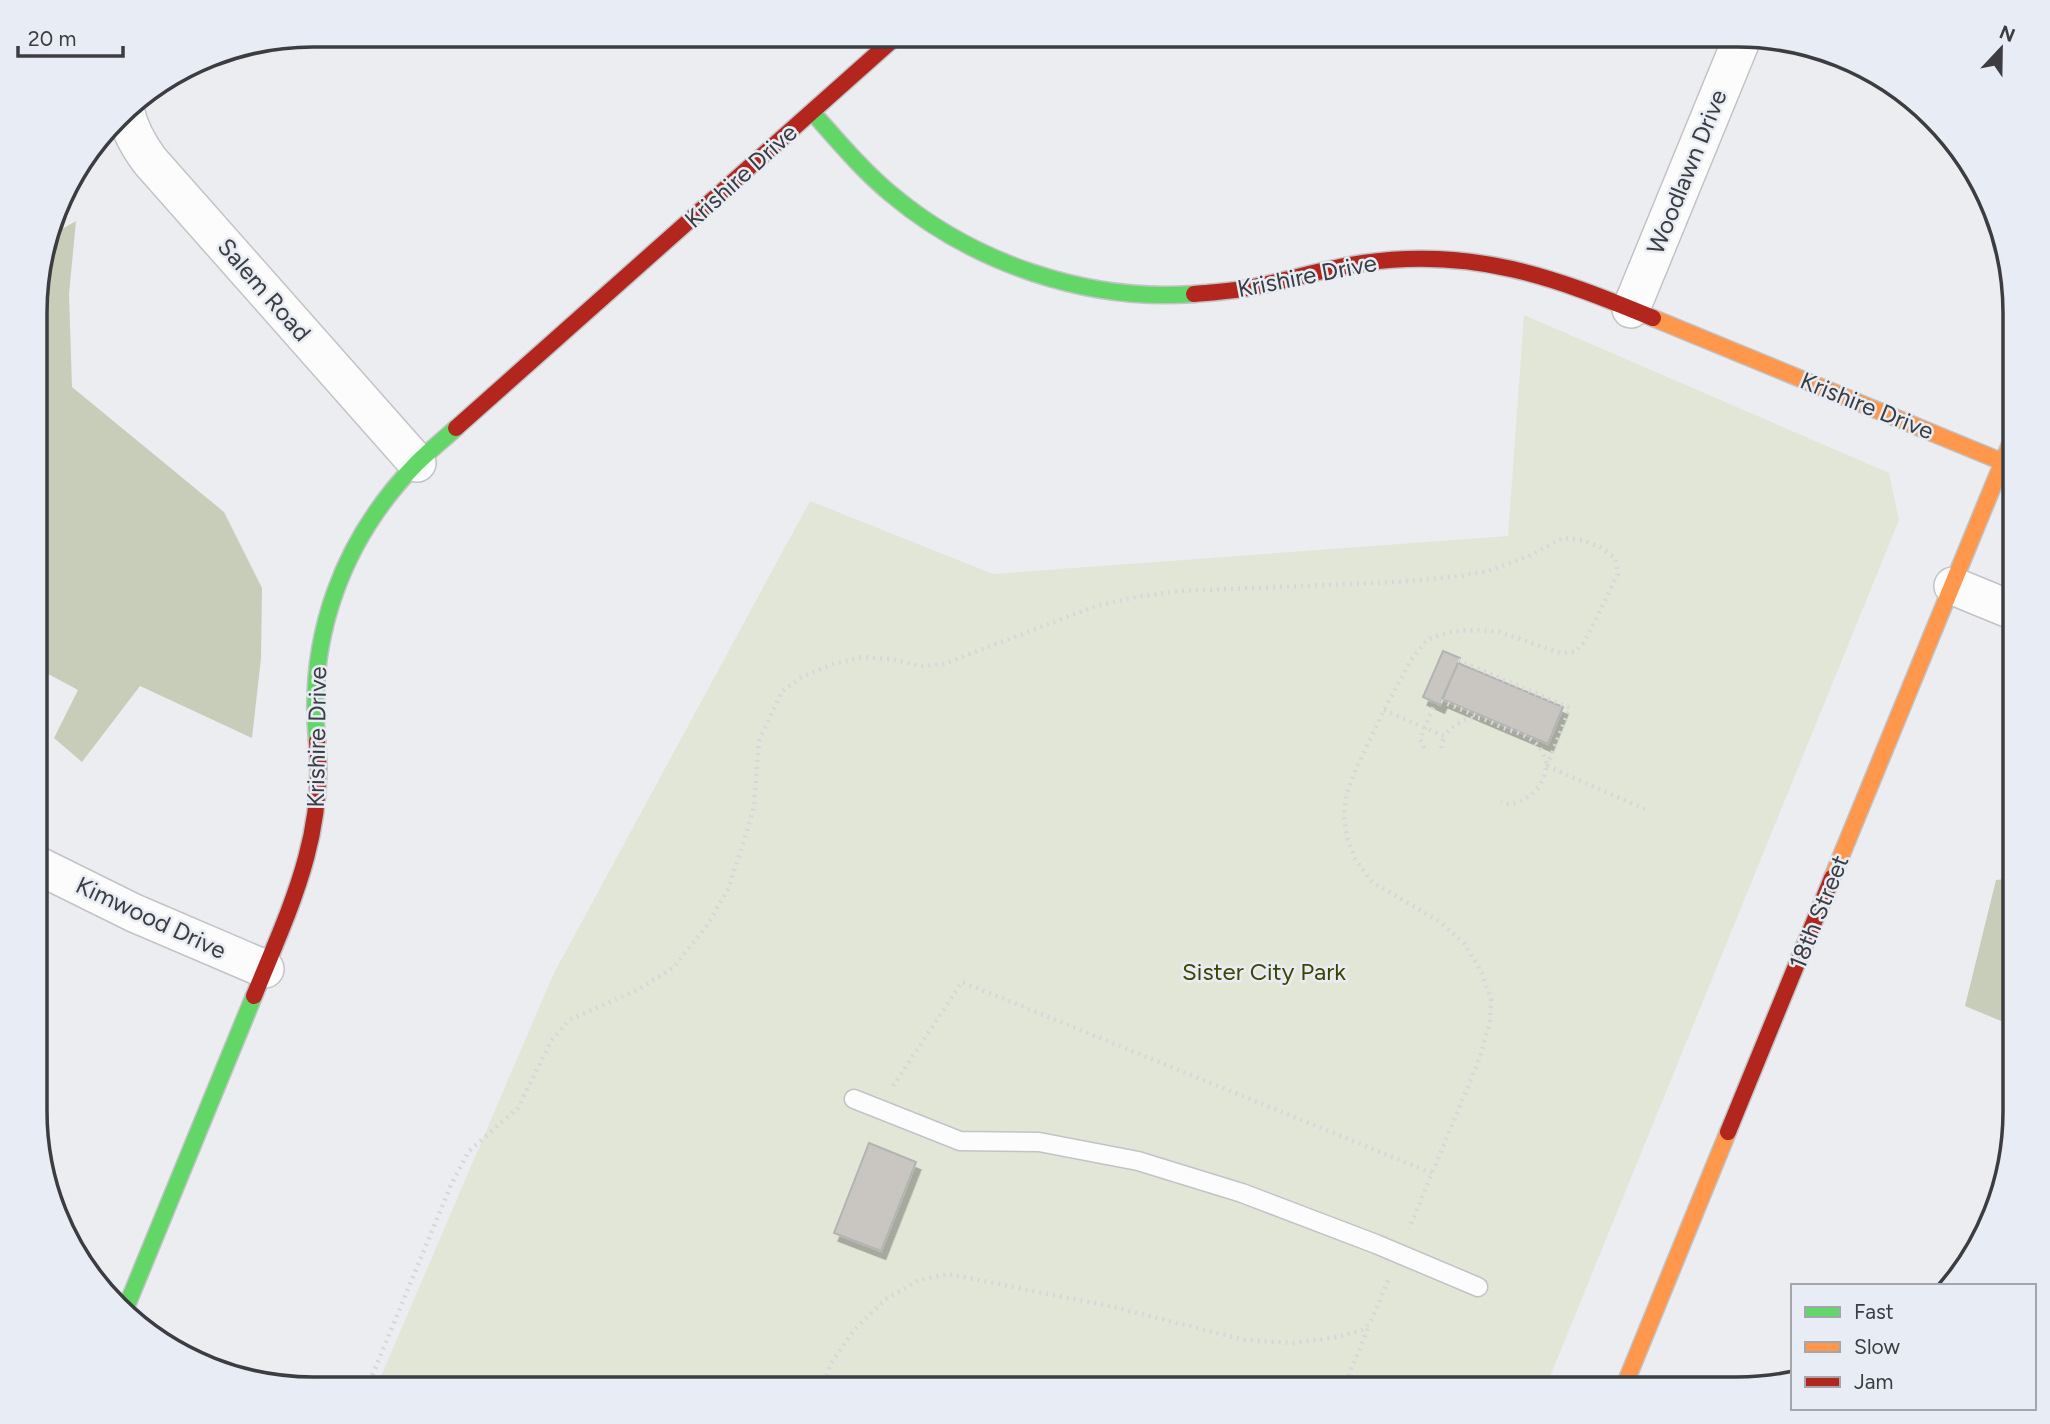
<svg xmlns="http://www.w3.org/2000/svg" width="2050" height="1424" font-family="Figtree,sans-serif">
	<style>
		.green { fill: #e2e6d7 }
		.forest { fill: #c8cdb9 }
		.building { fill: #c9c6c2; stroke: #b3b3b3; stroke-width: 2; filter: url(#shadow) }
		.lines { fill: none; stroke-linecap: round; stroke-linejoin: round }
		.lane-casing { stroke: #c2c3c6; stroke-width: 21 }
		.street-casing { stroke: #c2c3c6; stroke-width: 40 }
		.fast-casing { stroke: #c2c3c6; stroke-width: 19 }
		.slow-casing { stroke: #c2c3c6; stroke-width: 19 }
		.jam-casing { stroke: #c2c3c6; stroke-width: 19 }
		.path { stroke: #d6d7d8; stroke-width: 4.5; stroke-dasharray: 2 5; stroke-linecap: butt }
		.lane { stroke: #fcfcfd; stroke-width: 18 }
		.street { stroke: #fcfcfd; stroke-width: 37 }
		.fast { stroke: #63d668; stroke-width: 16 }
		.slow { stroke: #ff974d; stroke-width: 16 }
		.jam { stroke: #b3261e; stroke-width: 16 }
		.labels { text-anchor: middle; stroke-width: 5; stroke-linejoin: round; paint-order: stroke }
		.street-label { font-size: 24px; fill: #3b3d40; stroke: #e8ecf4 }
		.park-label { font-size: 24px; fill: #3d4400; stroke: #e8ecf4 }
		.rim { fill: none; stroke: #3b3d40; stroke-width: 3.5 }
	</style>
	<defs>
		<filter id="shadow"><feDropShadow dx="4.5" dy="8" stdDeviation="0" flood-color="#0004"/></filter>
	</defs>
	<rect width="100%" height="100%" fill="#ebedf1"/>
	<path class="green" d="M1524,315L1889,473L1899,520L1545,1389L376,1388L553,975L810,501L993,574L1508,536Z"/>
	<path class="forest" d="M76,221L69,294L72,387L224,512L262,588L261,658L252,738L140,686L82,762L54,738L78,690L37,668V277L50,236Z
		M2014,878V1013L2001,1021L1965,1006L1996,880Z"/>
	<path class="building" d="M1443,651L1460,658L1440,705L1423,697Z
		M1458,663L1563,707L1548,744L1442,699Z
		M869,1143L916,1162L881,1251L834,1233Z"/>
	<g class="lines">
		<g class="lane-casing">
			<path id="lane" d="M854,1099L960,1141L1039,1142L1138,1161L1242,1193L1376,1244L1478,1287"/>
		</g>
		<g class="street-casing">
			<path id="street" d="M125,109C129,129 138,145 150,161L417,463
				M1631,309L1743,36
				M1953,586L2014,611
				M37,865L134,913L265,969"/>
		</g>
		<g class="fast-casing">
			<path id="fast" d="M813,113C838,141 862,170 891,194C973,263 1087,302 1194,294
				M317,741C307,636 343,539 416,464C429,451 443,440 456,428
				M125,1310L254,996"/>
		</g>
		<g class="slow-casing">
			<path id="slow" d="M1653,318L2003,462
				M1832,878L2014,435
				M1623,1389L1728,1132"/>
		</g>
		<g class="jam-casing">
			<path id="jam" d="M1194,294C1216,292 1237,291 1258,286C1293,279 1327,268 1363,263C1473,247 1554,277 1653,318
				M456,428L898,35
				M254,996C289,910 326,837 317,741
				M1728,1132L1832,878"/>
		</g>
		<path class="path" d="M1458,660L1570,708L1547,766
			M1441,701L1479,717
			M1384,710L1444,736C1453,726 1462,719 1476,718C1484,718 1493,723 1501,727C1514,732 1531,736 1539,747C1553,764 1544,788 1526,798C1518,803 1511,806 1501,802
			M1424,748L1420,739L1435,703
			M1441,748L1444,736
			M1547,766L1647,810
			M893,1086L962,982L1432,1173
			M1053,1382L1101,1389
			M367,1388L451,1185L469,1151L518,1108L551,1041L569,1020L639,989L673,968L706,927L728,889L743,844L754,807L759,741L782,691L802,677L833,664L862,657L890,659L922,666L944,664L1096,606L1136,597L1180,591L1399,582L1459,576L1488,571L1529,556L1563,538L1582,540L1600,547L1615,558L1618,574L1585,641L1575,652L1560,653L1500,632L1473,630L1448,632L1427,640L1411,660L1384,710L1356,769L1346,796L1344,816L1347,837L1355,859L1372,882L1439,921L1464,943L1481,971L1491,999L1490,1022L1479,1060L1409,1229
			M822,1389L831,1363L855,1329L886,1299L919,1280L948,1274L1114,1307L1245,1340L1294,1343L1338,1337L1365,1329L1372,1319L1390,1276
			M1343,1389L1369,1326"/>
		<use href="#lane" class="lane"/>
		<use href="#street" class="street"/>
		<use href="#fast" class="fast"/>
		<use href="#slow" class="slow"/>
		<use href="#jam" class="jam"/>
	</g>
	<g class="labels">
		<g class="street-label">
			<text transform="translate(1687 172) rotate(-68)" y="8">Woodlawn Drive</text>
			<text transform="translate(741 176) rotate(-42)" y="8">Krishire Drive</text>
			<text transform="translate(1307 276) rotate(-11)" y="8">Krishire Drive</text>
			<text transform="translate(264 290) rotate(49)" y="8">Salem Road</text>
			<text transform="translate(1867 406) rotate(22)" y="8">Krishire Drive</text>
			<text transform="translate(317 737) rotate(-89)" y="8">Krishire Drive</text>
			<text transform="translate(1819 912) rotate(-68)" y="8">18th Street</text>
			<text transform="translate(151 918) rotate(25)" y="8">Kimwood Drive</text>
		</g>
		<g class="park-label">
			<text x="1264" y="980">Sister City Park</text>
		</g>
	</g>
	<path d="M0 0H2050V1424H0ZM313 47H1737A266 266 0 0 1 2003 313V1111A266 266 0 0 1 1737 1377H313A266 266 0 0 1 47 1111V313A266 266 0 0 1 313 47Z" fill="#e8ecf4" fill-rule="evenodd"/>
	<path class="rim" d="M313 47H1737A266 266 0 0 1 2003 313V1111A266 266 0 0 1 1737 1377H313A266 266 0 0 1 47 1111V313A266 266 0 0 1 313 47Z"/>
	<rect x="1791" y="1284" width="245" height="126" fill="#e8ecf4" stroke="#a3a6ac" stroke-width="2"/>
	<rect x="1805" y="1307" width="35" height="10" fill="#63d668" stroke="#a3a6ac" stroke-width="2"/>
	<text x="1854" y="1319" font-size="21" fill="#3b3d40">Fast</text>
	<rect x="1805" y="1342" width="35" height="10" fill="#ff974d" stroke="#a3a6ac" stroke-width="2"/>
	<text x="1854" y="1354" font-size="21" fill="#3b3d40">Slow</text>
	<rect x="1805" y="1377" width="35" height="10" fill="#b3261e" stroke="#a3a6ac" stroke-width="2"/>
	<text x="1854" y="1389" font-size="21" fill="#3b3d40">Jam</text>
	<g transform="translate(2001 49) rotate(22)" stroke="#e8ecf4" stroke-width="5" paint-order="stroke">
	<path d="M0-5L12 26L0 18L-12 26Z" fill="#3b3d40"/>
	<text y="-10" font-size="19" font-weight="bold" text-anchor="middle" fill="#3b3d40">N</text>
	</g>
	<path d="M18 46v10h105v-10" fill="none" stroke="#3b3d40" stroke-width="3.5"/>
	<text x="28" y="46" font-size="21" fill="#3b3d40" stroke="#e8ecf4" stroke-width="5" paint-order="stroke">20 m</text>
</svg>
